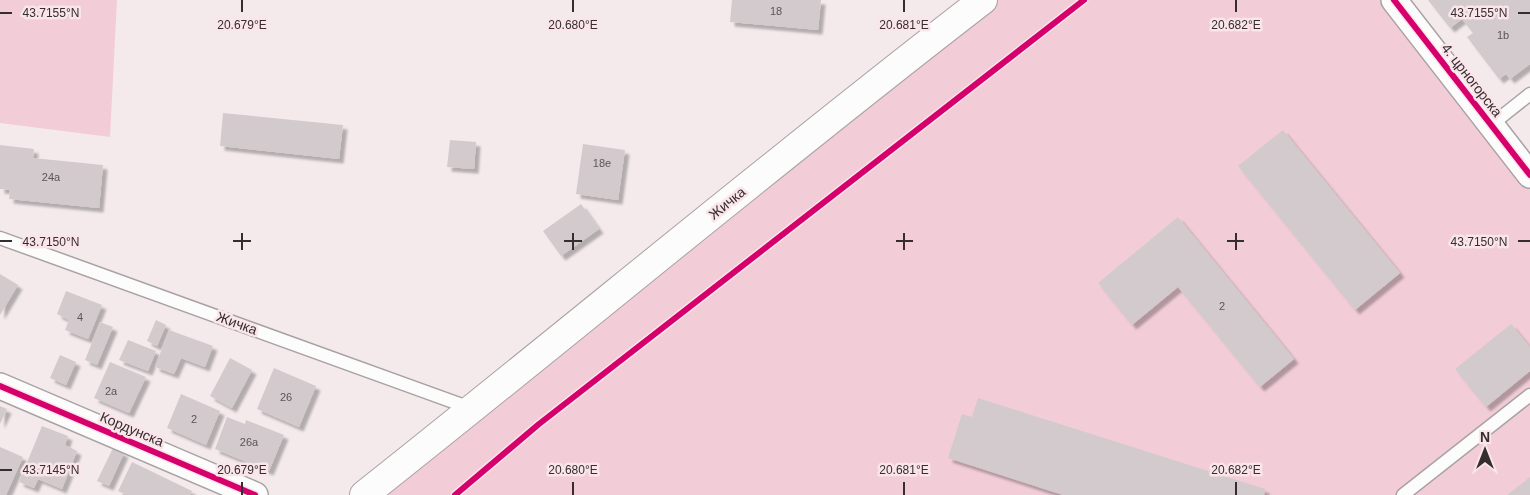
<svg xmlns="http://www.w3.org/2000/svg" width="1530" height="495" font-family="Arial,sans-serif">
	<style>
		.green { fill: #f2cdd8 }
		.building { fill: #d2cacc; filter: url(#shadow) }
		.lines { fill: none; stroke-linecap: round; stroke-linejoin: round }
		.lane-casing { stroke: #a9a2a3; stroke-width: 15 }
		.street-casing { stroke: #a9a2a3; stroke-width: 28 }
		.secondary-casing { stroke: #a9a2a3; stroke-width: 30 }
		.lane { stroke: #fdfcfc; stroke-width: 12 }
		.street { stroke: #fdfcfc; stroke-width: 25 }
		.secondary { stroke: #fdfcfc; stroke-width: 28 }
		.cycleway-casing { stroke: #f9e5ea; stroke-width: 9 }
		.cycleway { stroke: #d6006c; stroke-width: 6 }
		.ticks { fill: none; stroke: #352d2f; stroke-width: 2 }
		.labels { text-anchor: middle; stroke-width: 5; stroke-linejoin: round; paint-order: stroke }
		.number-label { font-size: 11px; fill: #5c5456 }
		.street-label { font-size: 14px; fill: #352d2f; stroke: #f9e5ea }
		.ticks-label { font-size: 12px; text-anchor: middle; fill: #352d2f; stroke: #f9e5ea; stroke-width: 5; stroke-linejoin: round; paint-order: stroke }
	</style>
	<defs>
		<filter id="shadow"><feDropShadow dx="4.5" dy="4.5" stdDeviation="1" flood-color="#0004"/></filter>
	</defs>
	<rect width="100%" height="100%" fill="#f4eaec"/>
	<path class="green" d="M0,0H117L110,137L0,123Z
		M983,0H1394L1530,175V495H364Z"/>
	<path class="building" d="M732,0H821L818,30L730,22Z
		M1428,0H1530V64L1510,79L1506,74L1499,79L1467,37L1473,33L1462,19L1450,28Z
		M223,113L343,125L339,159L220,146Z
		M1283,130L1400,273L1355,310L1238,166Z
		M450,140L476,142L474,169L447,167Z
		M583,144L625,150L618,200L576,194Z
		M0,145L34,149L33,158L103,165L99,208L9,199L10,190L0,189Z
		M581,204L599,229L561,256L543,231Z
		M1178,217L1294,359L1260,387L1178,287L1132,325L1098,283Z
		M0,274L18,285L0,315Z
		M66,291L102,305L88,339L65,330L69,320L57,314Z
		M156,320L166,325L157,346L147,341Z
		M100,322L113,327L97,365L85,360Z
		M1511,324L1530,347V371L1486,407L1455,369Z
		M169,330L213,346L205,367L181,358L174,374L155,367Z
		M128,340L156,351L148,371L119,360Z
		M60,355L76,362L66,385L50,378Z
		M230,358L252,370L232,408L210,396Z
		M110,362L146,377L129,413L94,398Z
		M274,368L316,386L299,427L257,409Z
		M181,394L220,411L206,445L167,428Z
		M978,398L1265,489L1264,495H1063L948,458L962,414L972,417Z
		M0,406L7,409L0,424Z
		M227,417L245,424L246,420L284,435L269,471L215,449Z
		M42,426L68,436L65,445L77,451L62,489L38,479L34,488L19,482Z
		M0,447L23,457L6,495H0Z
		M113,448L124,453L109,486L97,481Z
		M132,462L192,491L190,495H127L118,491Z
		M1530,477V495H1507Z"/>
	<g class="lines">
		<g class="lane-casing">
			<path id="lane" d="M1491,125L1530,94
				M0,238L473,409
				M1403,495L1530,395"/>
		</g>
		<g class="street-casing">
			<path id="street" d="M1394,0L1530,175
				M0,386L255,495"/>
		</g>
		<g class="secondary-casing">
			<path id="secondary" d="M364,495C571,331 774,161 983,0"/>
		</g>
		<use href="#lane" class="lane"/>
		<use href="#street" class="street"/>
		<use href="#secondary" class="secondary"/>
		<g class="cycleway-casing">
			<path id="cycleway" d="M1394,0L1530,175
				M0,386L255,495
				M455,495L539,424L1084,0"/>
		</g>
		<use href="#cycleway" class="cycleway"/>
	</g>
	<path class="ticks" d="M242,0V12M573,0V12M904,0V12M1236,0V12M0,13H12M1518,13H1530M242,233V250M573,233V250M904,233V250M1236,233V250M0,241H12M233,241H251M564,241H582M896,241H913M1227,241H1244M1518,241H1530M0,470H12M242,482V495M573,482V495M904,482V495M1236,482V495"/>
	<g class="labels">
		<g class="number-label">
			<text x="776" y="15">18</text>
			<text x="1503" y="39">1b</text>
			<text x="602" y="167">18e</text>
			<text x="51" y="181">24a</text>
			<text x="1222" y="310">2</text>
			<text x="80" y="321">4</text>
			<text x="111" y="395">2a</text>
			<text x="286" y="401">26</text>
			<text x="194" y="423">2</text>
			<text x="249" y="446">26a</text>
		</g>
		<g class="street-label">
			<text transform="translate(1472 80) rotate(52)" y="5">4. црногорска</text>
			<text transform="translate(727 203) rotate(-39)" y="5">Жичка</text>
			<text transform="translate(237 323) rotate(20)" y="5">Жичка</text>
			<text transform="translate(132 429) rotate(23)" y="5">Кордунска</text>
		</g>
	</g>
	<g class="ticks-label">
		<text x="51" y="17">43.7155°N</text>
		<text x="1479" y="17">43.7155°N</text>
		<text x="242" y="29">20.679°E</text>
		<text x="573" y="29">20.680°E</text>
		<text x="904" y="29">20.681°E</text>
		<text x="1236" y="29">20.682°E</text>
		<text x="51" y="246">43.7150°N</text>
		<text x="1479" y="246">43.7150°N</text>
		<text x="51" y="474">43.7145°N</text>
		<text x="242" y="474">20.679°E</text>
		<text x="573" y="474">20.680°E</text>
		<text x="904" y="474">20.681°E</text>
		<text x="1236" y="474">20.682°E</text>
	</g>
	<g transform="translate(1485 450)" stroke="#f9e5ea" stroke-width="4" paint-order="stroke">
	<path d="M0-4L9 19L0 12L-9 19Z" fill="#352d2f"/>
	<text y="-8" font-size="14" font-weight="bold" text-anchor="middle" fill="#352d2f">N</text>
	</g>
</svg>
